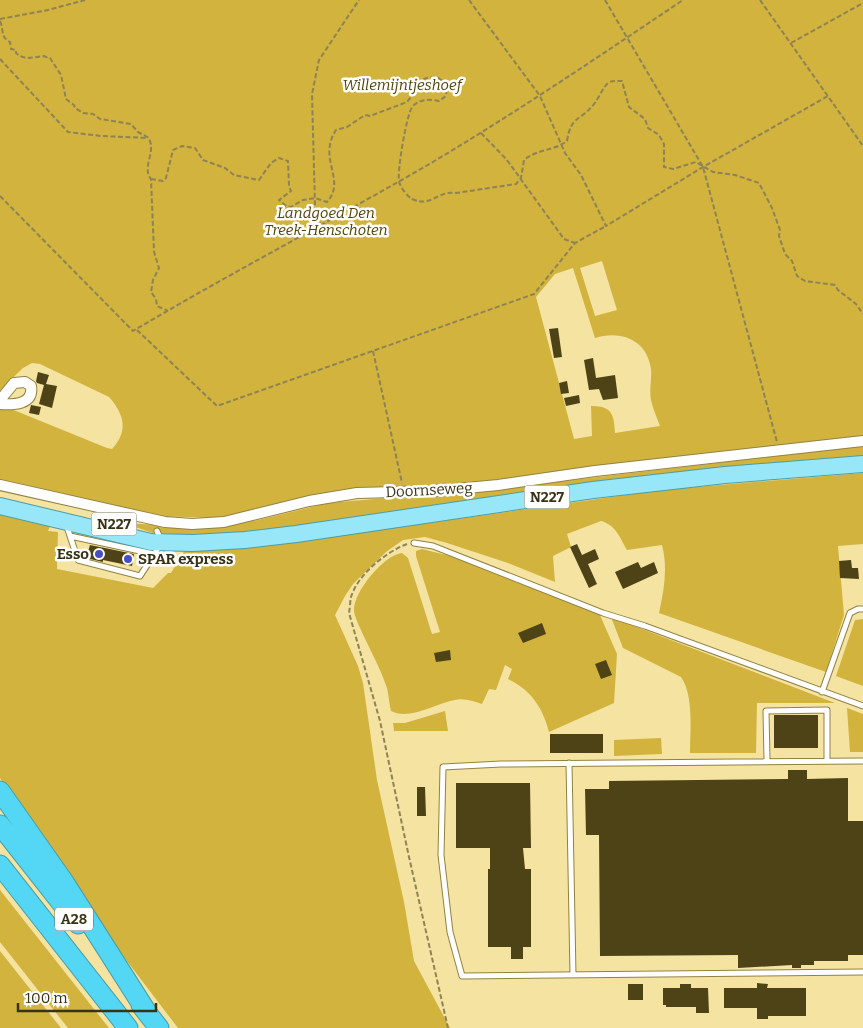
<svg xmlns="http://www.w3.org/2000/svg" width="863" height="1028" font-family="Bitter,serif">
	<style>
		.green { fill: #d1b33d; fill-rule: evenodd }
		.building { fill: #4e4316 }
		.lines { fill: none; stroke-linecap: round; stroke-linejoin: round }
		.lane-casing { stroke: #928242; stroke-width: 7 }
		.street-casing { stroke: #928242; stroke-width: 12 }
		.primary-casing { stroke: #4a9da7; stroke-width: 18 }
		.highway-casing { stroke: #4a9da7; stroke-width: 21 }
		.path { stroke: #8f8356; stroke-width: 2; stroke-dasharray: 5 2.5; stroke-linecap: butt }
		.lane { stroke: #fff; stroke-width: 5 }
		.street { stroke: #fff; stroke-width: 10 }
		.primary { stroke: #98e7f8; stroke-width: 16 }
		.highway { stroke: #53d7f4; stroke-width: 19 }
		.poi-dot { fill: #474ec3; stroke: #fff; stroke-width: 2 }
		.labels { text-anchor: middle; stroke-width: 5; stroke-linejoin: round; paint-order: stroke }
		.shield { fill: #fff; stroke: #74705d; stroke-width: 1 }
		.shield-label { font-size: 14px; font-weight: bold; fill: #393217 }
		.park-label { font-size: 15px; font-style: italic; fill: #524407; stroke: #fff }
		.street-label { font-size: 15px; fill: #393217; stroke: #fff }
		.poi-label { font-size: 15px; font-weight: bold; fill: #393217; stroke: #fff; text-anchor: end }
	</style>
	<rect width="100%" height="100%" fill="#f5e3a1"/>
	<path class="green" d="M0,0H863V438L471,485L407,487L220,518L153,516L0,481V409L7,408L16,411L107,448L112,449C129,430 124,414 109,397L40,364L32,363L23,368L0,390ZM602,261L617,310L595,316L580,268ZM573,268L595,338C621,330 647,340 651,369C652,379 649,390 651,400C653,409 657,418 660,426L615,433C614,414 612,406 591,406L592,436L574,439L536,297L555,274Z
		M863,446V458L391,517L209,536L153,533L123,523L199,527L231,525L258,520L328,503L513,487Z
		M863,473V544L838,546L844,615L826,672L659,613C664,590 668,568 662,545L627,550C620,538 616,525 601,521L567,534L571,547L553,556L555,582L508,563L447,543L425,537L403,540L386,552L353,584L345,596L335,615L358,666L363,683L377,780L404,902L414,961L450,1028H178L88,910L32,829L0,778V511L51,524L48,531L58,532L57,569L153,588L168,573H171L186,548L252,547L288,543L661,490Z
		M422,549L454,557L599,613L617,654L614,703L549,732C543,708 531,690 508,679L512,669L505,665L496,690L489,689L482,704C473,701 464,698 455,700C436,703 409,721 391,711C389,704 389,696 387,688C380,667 369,648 360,628C358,623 354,615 354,610C354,591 384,555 402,553L408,558L432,634L440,632L416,556V551Z
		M611,617L835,703H757L756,753H690C690,732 694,695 681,677L623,648Z
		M863,619V686L836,676L855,620Z
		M847,708L863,714V752H850Z
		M445,711L448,731H394L393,723H405Z
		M661,738L662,754L614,756V740Z
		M0,890L109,1028H68L0,942Z
		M0,951L61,1028H0Z"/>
	<path class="building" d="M558,328L562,357L554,358L549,329Z
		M593,358L596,378L615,375L618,398L603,400L599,389L589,390L584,360Z
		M38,372L49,375L46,384L57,386L52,408L39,404L44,385L37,383L36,381Z
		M567,381L569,393L561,394L559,383Z
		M579,395L580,403L566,406L564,398Z
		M31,405L41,407L39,415L29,413Z
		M577,544L582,555L595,549L599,559L588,564L597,584L589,588L570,547Z
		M90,545L134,554L132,566L103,560V562L86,558Z
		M851,560L852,568H858L859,579L840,578L839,561Z
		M638,562L641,568L654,562L658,573L623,589L615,572Z
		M542,623L546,634L523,643L518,633Z
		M450,650L451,660L436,662L434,653Z
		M606,660L612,675L601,679L595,664Z
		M774,715H818V748H774Z
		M550,734H603V753H550Z
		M788,770H807V779L848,778V821H863V955H848V961H814V965H801V968H792V965L738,968V955L600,956L599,835H586L585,789H609V781L788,779Z
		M456,783H530L531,848H523L525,869H531V947H523V959H511V947H488V869H490V848H456Z
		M417,787H425L426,816H417Z
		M757,983L768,984L767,988H806V1016H768V1019H757V1008H724V988H757Z
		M628,984H643V1000H628Z
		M680,984H691V988H708L709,1013H696V1007H666V1005H663V988H680Z"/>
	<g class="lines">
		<g class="lane-casing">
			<path id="lane" d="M66,524L78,560L140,576L162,542L157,531
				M70,536L154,554
				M414,543L433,546L603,613L645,626L863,706
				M822,692L850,613L858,609H863
				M767,761L766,711L827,710V761
				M863,761L501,764L443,767L441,855L450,932L462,976L863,972
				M569,763L573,975"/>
		</g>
		<g class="street-casing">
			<path id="street" d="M0,400L14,383L25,382L31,386C34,405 13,405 0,404
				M0,485L165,522L192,524L224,522L309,501L357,493L435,491L498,485L595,471L863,441"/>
		</g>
		<g class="primary-casing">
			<path id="primary" d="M0,506L151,542L193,543L245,540L296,534L593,490L725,475L863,464"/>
		</g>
		<g class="highway-casing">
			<path id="highway" d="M0,791L64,882L148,1014
				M0,825L78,924
				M0,865L128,1028
				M141,1005L159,1028"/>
		</g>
		<path class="path" d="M469,0L540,96L565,153L581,175L606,226L703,167L828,96
			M605,0L703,167L777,442
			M760,0L863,146
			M0,19L48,10L85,0
			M0,21C4,30 0,37 10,42L11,49L16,50V53C25,61 33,57 44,56L48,58H50L61,75L66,99L74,105L75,108L83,113L93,114L100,119L131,124L138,132L149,138C150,141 151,144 151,146C152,157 143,169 151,179L154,252L159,268L153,280L151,292L156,299L157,306L168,311
			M791,43L863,3
			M0,59L68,132L101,136L148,138
			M481,133L507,160L564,239L575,243
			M151,179L163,181L166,178L173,150L182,146L195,148L203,160L225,168L234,175L259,180L271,163L279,158L288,161L289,186L291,191L279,200L286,206L291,207L303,200L315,198L327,202C347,180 317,159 336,130L347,127L365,115L370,116L407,102L412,96L411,89C419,80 425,77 437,77C446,83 447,86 446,96L439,101C430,99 420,99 413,106C407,111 397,171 399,181C400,187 407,196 412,199C431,208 438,190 456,193L516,184L521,178L524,160C537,149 554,151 567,141C571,115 581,121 594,104C599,98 602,89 607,84C611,80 617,81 622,81L629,107L645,119L648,128L659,135L664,144V167L673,169L696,162L713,172L735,175L759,183L772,208L780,230L779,236L785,254L792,261L797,276L805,281L835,285L838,290L856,304L863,314
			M0,196L133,331C229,274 329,222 426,166C514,114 598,57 683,0
			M321,227L315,206L312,94L319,60L359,0
			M137,330L217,406L534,294L575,243L606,226
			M373,351L402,483
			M407,544C386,552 358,574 351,597C350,602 350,608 349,613L380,721L409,857L448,1028"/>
		<use href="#lane" class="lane"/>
		<use href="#street" class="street"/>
		<use href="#primary" class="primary"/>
		<use href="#highway" class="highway"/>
	</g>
	<g class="poi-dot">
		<circle cx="99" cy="554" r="5"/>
		<circle cx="128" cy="559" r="5"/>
	</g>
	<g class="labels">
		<g class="shield">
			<rect x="524.5" y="485.5" width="45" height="23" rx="4"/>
			<rect x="91.5" y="512.5" width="45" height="23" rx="4"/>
			<rect x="55" y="907.5" width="38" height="23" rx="4"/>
		</g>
		<g class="shield-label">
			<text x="547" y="502">N227</text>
			<text x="114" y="529">N227</text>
			<text x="74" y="924">A28</text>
		</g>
		<g class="park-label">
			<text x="402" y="90">Willemijntjeshoef</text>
			<text x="326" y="218">Landgoed Den<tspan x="326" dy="17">Treek-Henschoten</tspan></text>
		</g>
		<g class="street-label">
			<text transform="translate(429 490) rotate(-3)" y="5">Doornseweg</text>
		</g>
		<g class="poi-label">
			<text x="89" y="559">Esso</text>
			<text x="138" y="564" text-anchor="start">SPAR express</text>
		</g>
	</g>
	<path d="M18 1003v8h138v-8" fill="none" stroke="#393217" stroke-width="2.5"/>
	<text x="25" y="1003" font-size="15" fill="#393217" stroke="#ffffff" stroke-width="4" paint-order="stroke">100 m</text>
</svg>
